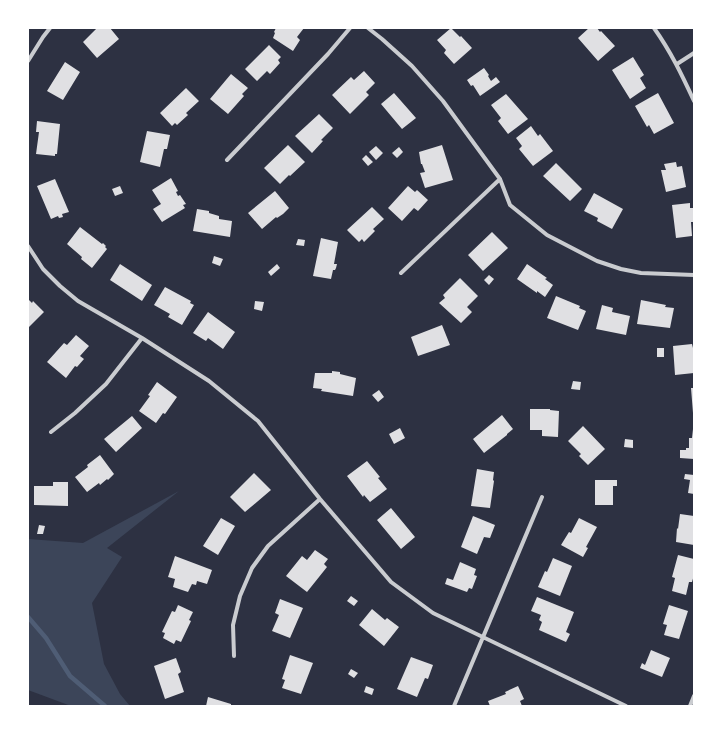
<svg xmlns="http://www.w3.org/2000/svg" width="722" height="734" font-family="'Fira Sans Condensed',sans-serif">
	<style>
		.green { fill: #3c4559 }
		.lines { fill: none; stroke-linecap: round; stroke-linejoin: round }
		.stream { stroke: #4f5d75; stroke-width: 4.5 }
		.building { fill: #e0e0e3 }
		.minor { stroke: #caccd0; stroke-width: 4 }
	</style>
	<rect width="100%" height="100%" fill="#2d3142"/>
	<path class="green" d="M179,491L107,548L122,557L92,603L104,664L120,694L130,706H71L28,690V539L83,543Z"/>
	<g class="lines">
		<path class="stream" d="M28,617L46,638L70,676L105,706"/>
	</g>
	<path class="building" d="M97,28H110L119,39L97,58L83,42Z
		M276,28L279,29V28H304L297,37L300,40L293,51L273,38L275,33L274,32Z
		M451,28L460,37L461,36L472,48L454,64L444,53L446,50L437,40Z
		M589,28H597L600,32L601,31L615,46L598,61L578,38Z
		M269,45L281,57L278,60L280,63L270,74L267,71L257,81L245,69Z
		M633,57L644,75L640,78L646,88L630,99L612,70Z
		M65,62L80,72L63,100L47,91Z
		M484,68L489,75L488,76L491,81L496,77L500,82L480,96L473,85L471,86L467,80Z
		M364,71L375,83L366,92L369,95L350,114L332,95L351,77L354,80Z
		M231,74L248,88L242,94L244,96L228,114L210,99Z
		M186,88L199,101L186,113L188,115L177,125L175,123L172,126L160,113Z
		M394,93L416,118L402,129L381,104Z
		M658,93L674,123L654,134L649,125L647,127L635,106Z
		M506,94L528,119L508,134L498,121L501,118L491,105Z
		M319,114L333,128L321,140L323,141L312,153L295,136Z
		M37,121L60,124L57,154H55V156L36,154L39,132H36Z
		M531,126L538,136L540,134L553,151L533,166L519,149L522,146L516,138Z
		M147,131L170,135L167,149H164L160,167L140,162Z
		M288,145L305,162L290,176L289,175L280,184L264,168Z
		M442,145L453,180L425,188L420,173L425,172L422,164H421L419,152Z
		M376,146L383,153L376,160L369,152Z
		M399,147L403,152L397,158L392,153Z
		M366,155L373,162L368,166L362,159Z
		M676,162L677,167L682,166L686,187L666,192L661,170H666L664,164Z
		M556,163L582,189L570,201L543,176Z
		M171,178L178,191L176,192L178,196L180,195L186,204L183,205L185,208L162,222L153,209L161,204L152,190Z
		M55,179L69,212L62,214L63,217L59,218L58,216L51,219L37,186Z
		M120,186L123,193L115,196L112,189Z
		M408,186L415,192L417,190L428,200L418,211L414,208L402,221L388,208Z
		M275,191L289,208L283,214L277,218L276,217L262,229L248,213Z
		M594,193L623,209L612,229L597,221L598,218L584,211Z
		M690,203V208H694V222H691L692,236L676,238L672,205Z
		M372,207L384,219L373,229L375,231L364,242L362,239L359,242L347,230Z
		M197,209L209,211V213L219,216V219L232,221L230,237L193,231Z
		M80,227L102,244L103,243L106,246L105,247L107,249L92,268L81,259L82,257L67,244Z
		M492,232L508,248L483,271L468,255Z
		M321,238L338,242L334,264H337L336,268L335,270H333L331,279L313,276Z
		M298,239L305,240L304,246L296,245Z
		M214,256L223,259L220,266L212,263Z
		M120,264L152,285L142,301L110,280Z
		M277,264L280,268L271,276L268,272Z
		M527,264L547,278L545,279L553,285L545,297L537,291V293L517,279Z
		M489,275L494,279L489,285L484,280Z
		M460,278L478,296L467,307L472,312L461,323L439,303L445,298L443,295Z
		M165,287L191,301L190,303L194,305L182,325L168,317L170,314L154,305Z
		M556,296L580,306L579,308L586,311L578,330L547,318Z
		M28,299L32,303L33,301L44,312L28,328Z
		M641,300L666,305L665,307L674,308L670,328L637,324Z
		M255,301L264,302L262,311L254,309Z
		M602,305L613,308L612,312L630,316L626,335L596,329Z
		M208,312L235,332L223,349L208,338L206,341L193,333Z
		M442,325L450,345L418,356L411,337Z
		M76,335L89,346L80,356L84,359L77,367L75,366L66,378L47,362L64,343L67,345Z
		M692,344L694,352V373L675,375L673,346Z
		M657,348H664V357H657Z
		M332,371L340,372V374L356,378L353,396L321,391L322,389L313,388L315,373H332Z
		M573,381L581,382L580,390L571,389Z
		M157,382L177,397L165,414L163,413L156,423L139,411L150,396L148,395Z
		M691,388H694V413H693Z
		M379,390L384,397L378,402L372,395Z
		M530,409H550V410L559,411L558,437L542,436V430H530Z
		M502,415L513,429L507,434V435L484,453L473,439Z
		M132,416L142,428L116,452L104,439Z
		M583,426L605,449L588,465L579,456L581,454L568,441Z
		M400,428L405,438L394,444L389,434Z
		M693,429L694,430V459L680,458V450H686V448H689V438H692Z
		M625,439L633,440V448L624,447Z
		M100,455L114,474L108,480L107,479L100,485L99,483L87,492L75,477L88,467L87,465Z
		M367,461L380,477L378,478L387,489L370,502L364,495L363,497L347,476Z
		M477,469L494,472L493,480L494,481L490,508L471,506Z
		M254,473L271,490L245,512L230,497Z
		M685,474L694,475V494L688,493L690,480L684,479Z
		M595,480H617V486H613V505H595Z
		M53,482H68V506L34,505V486H53Z
		M391,508L415,537L401,549L377,520Z
		M680,514L694,516V545L676,542L677,528L678,529Z
		M473,516L495,525L490,538L484,537L477,554L461,547Z
		M221,518L235,526L218,555L203,546Z
		M579,518L597,527L586,547L588,548L583,557L561,545L569,532L571,533Z
		M39,525L45,526L43,534H37Z
		M315,550L328,559L324,564L327,567L307,592L286,576L302,556L307,560Z
		M678,555L694,559V575L692,582H689L686,595L672,591L675,578L672,577Z
		M175,556L212,570L207,584L197,581L196,585L192,584L188,592L173,587L175,579L168,577Z
		M553,558L572,566L560,596L538,587L545,571L547,572Z
		M460,562L476,569L474,575L477,576L472,589L469,588L467,592L445,584L447,578L453,580Z
		M351,596L358,601L354,606L347,601Z
		M537,597L574,612L566,632L570,634L566,642L539,630L542,622L539,620L541,615L531,611Z
		M280,599L303,608L290,638L272,631L279,615L275,613Z
		M178,605L193,612L189,620L191,621L181,642L176,640L174,644L163,638L165,633L162,632L172,611L175,612Z
		M669,605L688,611L679,639L664,635L667,625L663,624Z
		M372,609L385,620L387,618L399,627L384,646L359,625Z
		M651,650L670,658L662,677L640,668L642,663L645,665Z
		M290,655L313,663L301,694L282,688L285,680L282,679Z
		M411,657L433,665L428,679L425,678L417,697L397,689Z
		M176,658L181,672L178,674L184,692L165,699L154,666Z
		M351,669L358,673L354,678L348,674Z
		M366,686L374,689L372,695L364,692Z
		M518,686L524,699L520,701L522,706H490L488,701L506,694L505,692Z
		M208,697L231,704V706H206Z"/>
	<g class="lines">
		<path class="minor" d="M368,28L382,39L412,66L443,101L500,179L510,205L547,235L597,261L621,269L641,273L694,275
			M654,28C671,52 682,75 694,101
			M28,61L43,37L50,28
			M677,64L694,53
			M227,160L328,54L350,28
			M28,246L43,269L60,286L78,301L142,338L209,381L258,421L320,499L391,582L433,613L626,706
			M401,273L500,179
			M51,432L75,413L106,384L142,338
			M234,656L233,625L240,596L252,568L268,546L320,499
			M454,706L542,497
			M690,706L694,696"/>
	</g>
	<rect width="722" height="734" fill="none" stroke="#ffffff" stroke-width="58"/>
</svg>
